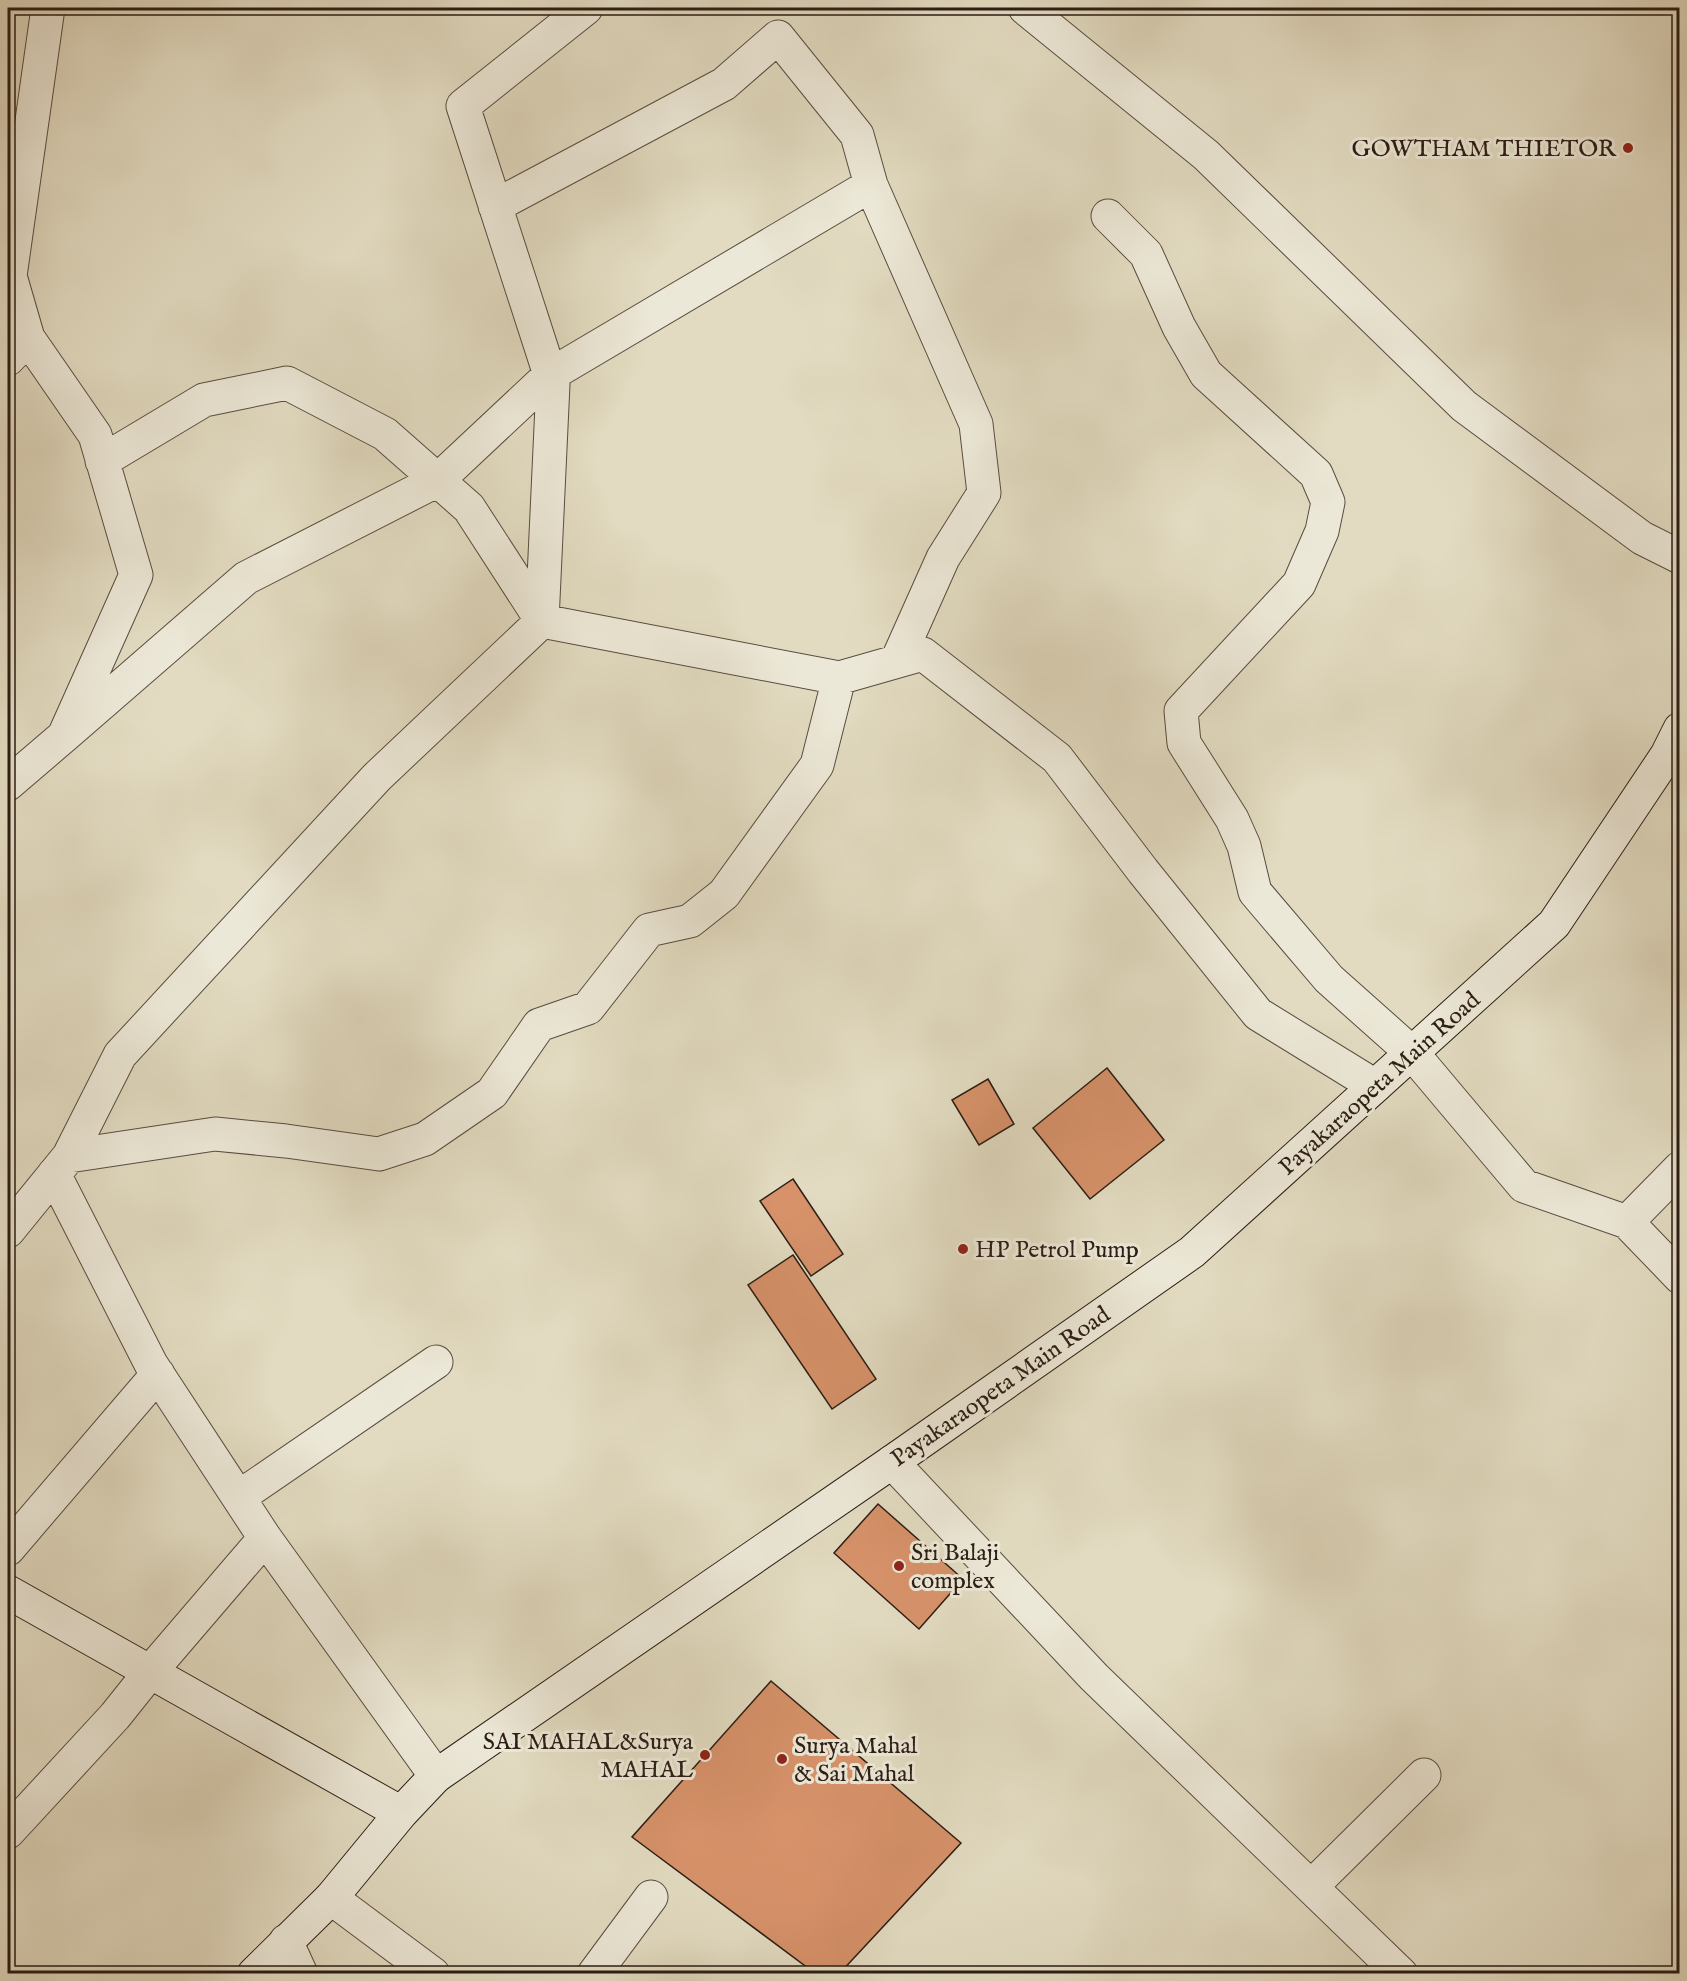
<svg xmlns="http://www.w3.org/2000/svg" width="1687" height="1981" font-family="'IM FELL English',serif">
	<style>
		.building { fill: #d7926a; stroke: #2b1d15; stroke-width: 1.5 }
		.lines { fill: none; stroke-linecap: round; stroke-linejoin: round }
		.street-casing { stroke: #594c40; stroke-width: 35 }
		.secondary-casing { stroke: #2b1d15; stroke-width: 35 }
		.street { stroke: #ece8d7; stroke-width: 33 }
		.secondary { stroke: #ece8d7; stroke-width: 33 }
		.poi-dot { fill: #8f2418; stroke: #ece8d7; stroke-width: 2 }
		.labels { text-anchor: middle; stroke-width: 6; stroke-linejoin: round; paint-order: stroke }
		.poi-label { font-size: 24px; fill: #2b1d15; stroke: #ece8d7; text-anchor: start }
		.street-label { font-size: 24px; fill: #2b1d15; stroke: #ece8d7 }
	</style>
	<rect width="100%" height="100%" fill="#e2dbc1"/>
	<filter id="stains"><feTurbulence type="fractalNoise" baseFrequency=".00333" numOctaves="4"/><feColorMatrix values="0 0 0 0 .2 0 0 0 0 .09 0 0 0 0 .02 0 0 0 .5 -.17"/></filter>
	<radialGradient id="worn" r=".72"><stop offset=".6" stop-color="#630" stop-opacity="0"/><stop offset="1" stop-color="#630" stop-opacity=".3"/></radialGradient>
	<path class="building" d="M1107,1068L1164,1140L1090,1199L1033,1128Z
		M988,1079L1014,1124L979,1145L952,1100Z
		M793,1179L843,1254L811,1276L760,1201Z
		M793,1255L876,1379L832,1409L748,1285Z
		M878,1504L963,1579L919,1629L834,1553Z
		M771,1681L961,1843L839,1974H816L632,1837Z"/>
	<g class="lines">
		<g class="street-casing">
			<path id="street" d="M586,8L463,106L553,384L542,621L839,678L923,654L1057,758L1143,871L1258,1014L1375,1086
				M1025,8L1206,155L1464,406L1642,538L1680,557
				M495,206L724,84L778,37L857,135L871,185L976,424L984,493L943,558L897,661
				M1108,216L1146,254L1179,327L1206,374L1316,474L1328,502L1322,531L1299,584L1181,711L1184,743L1232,819L1244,846L1255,892L1329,979L1412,1053L1524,1186L1627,1222L1680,1277
				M8,359L28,338
				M64,736L246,578L438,480L550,375L871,185
				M8,784L64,736L136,575L95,435L28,338L10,276L48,8
				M69,1156L215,1134L286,1141L379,1154L425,1139L492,1093L539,1025L588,1008L649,930L690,921L724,894L817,765L839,678
				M54,1174L151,1364L265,1538L436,1776
				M1627,1222L1680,1168
				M8,1231L69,1156L120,1055L377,777L542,621L469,508L385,434L287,383L204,400L102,461
				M892,1462L1094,1677L1401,1974
				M239,1497L436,1362
				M8,1549L158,1374
				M8,1832L115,1716L151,1671L265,1538
				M1312,1886L1424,1775
				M331,1898L433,1974
				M286,1941L301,1974
				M594,1974L651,1897"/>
		</g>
		<g class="secondary-casing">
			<path id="secondary" d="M8,1592L401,1813
				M254,1974L331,1898L401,1813L436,1776L892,1462L1192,1252L1554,924L1667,755L1680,729"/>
		</g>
		<use href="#street" class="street"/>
		<use href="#secondary" class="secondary"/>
	</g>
	<g class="poi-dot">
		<circle cx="1628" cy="148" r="6"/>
		<circle cx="963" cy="1249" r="6"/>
		<circle cx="899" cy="1566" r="6"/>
		<circle cx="705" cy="1755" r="6"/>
		<circle cx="782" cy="1759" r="6"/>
	</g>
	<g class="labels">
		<g class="poi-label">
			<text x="1616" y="156" text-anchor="end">GOWTHAM THIETOR</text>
			<text x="975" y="1257">HP Petrol Pump</text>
			<text x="911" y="1560">Sri Balaji<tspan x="911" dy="28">complex</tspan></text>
			<text x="693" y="1749" text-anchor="end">SAI MAHAL&amp;Surya<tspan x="693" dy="28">MAHAL</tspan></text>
			<text x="794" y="1753">Surya Mahal<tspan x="794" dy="28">&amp; Sai Mahal</tspan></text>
		</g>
		<g class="street-label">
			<text transform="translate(1379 1083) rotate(-42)" y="8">Payakaraopeta Main Road</text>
			<text transform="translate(1000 1386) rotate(-35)" y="8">Payakaraopeta Main Road</text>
		</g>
	</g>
	<rect width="1687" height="1981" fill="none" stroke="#e2dbc1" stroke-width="30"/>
	<rect x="9" y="9" width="1669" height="1963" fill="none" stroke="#2b1d15" stroke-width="3"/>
	<rect x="15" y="15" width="1657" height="1951" fill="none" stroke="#2b1d15" stroke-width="1.5"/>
	<rect width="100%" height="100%" filter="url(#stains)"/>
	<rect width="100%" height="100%" fill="url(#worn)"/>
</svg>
